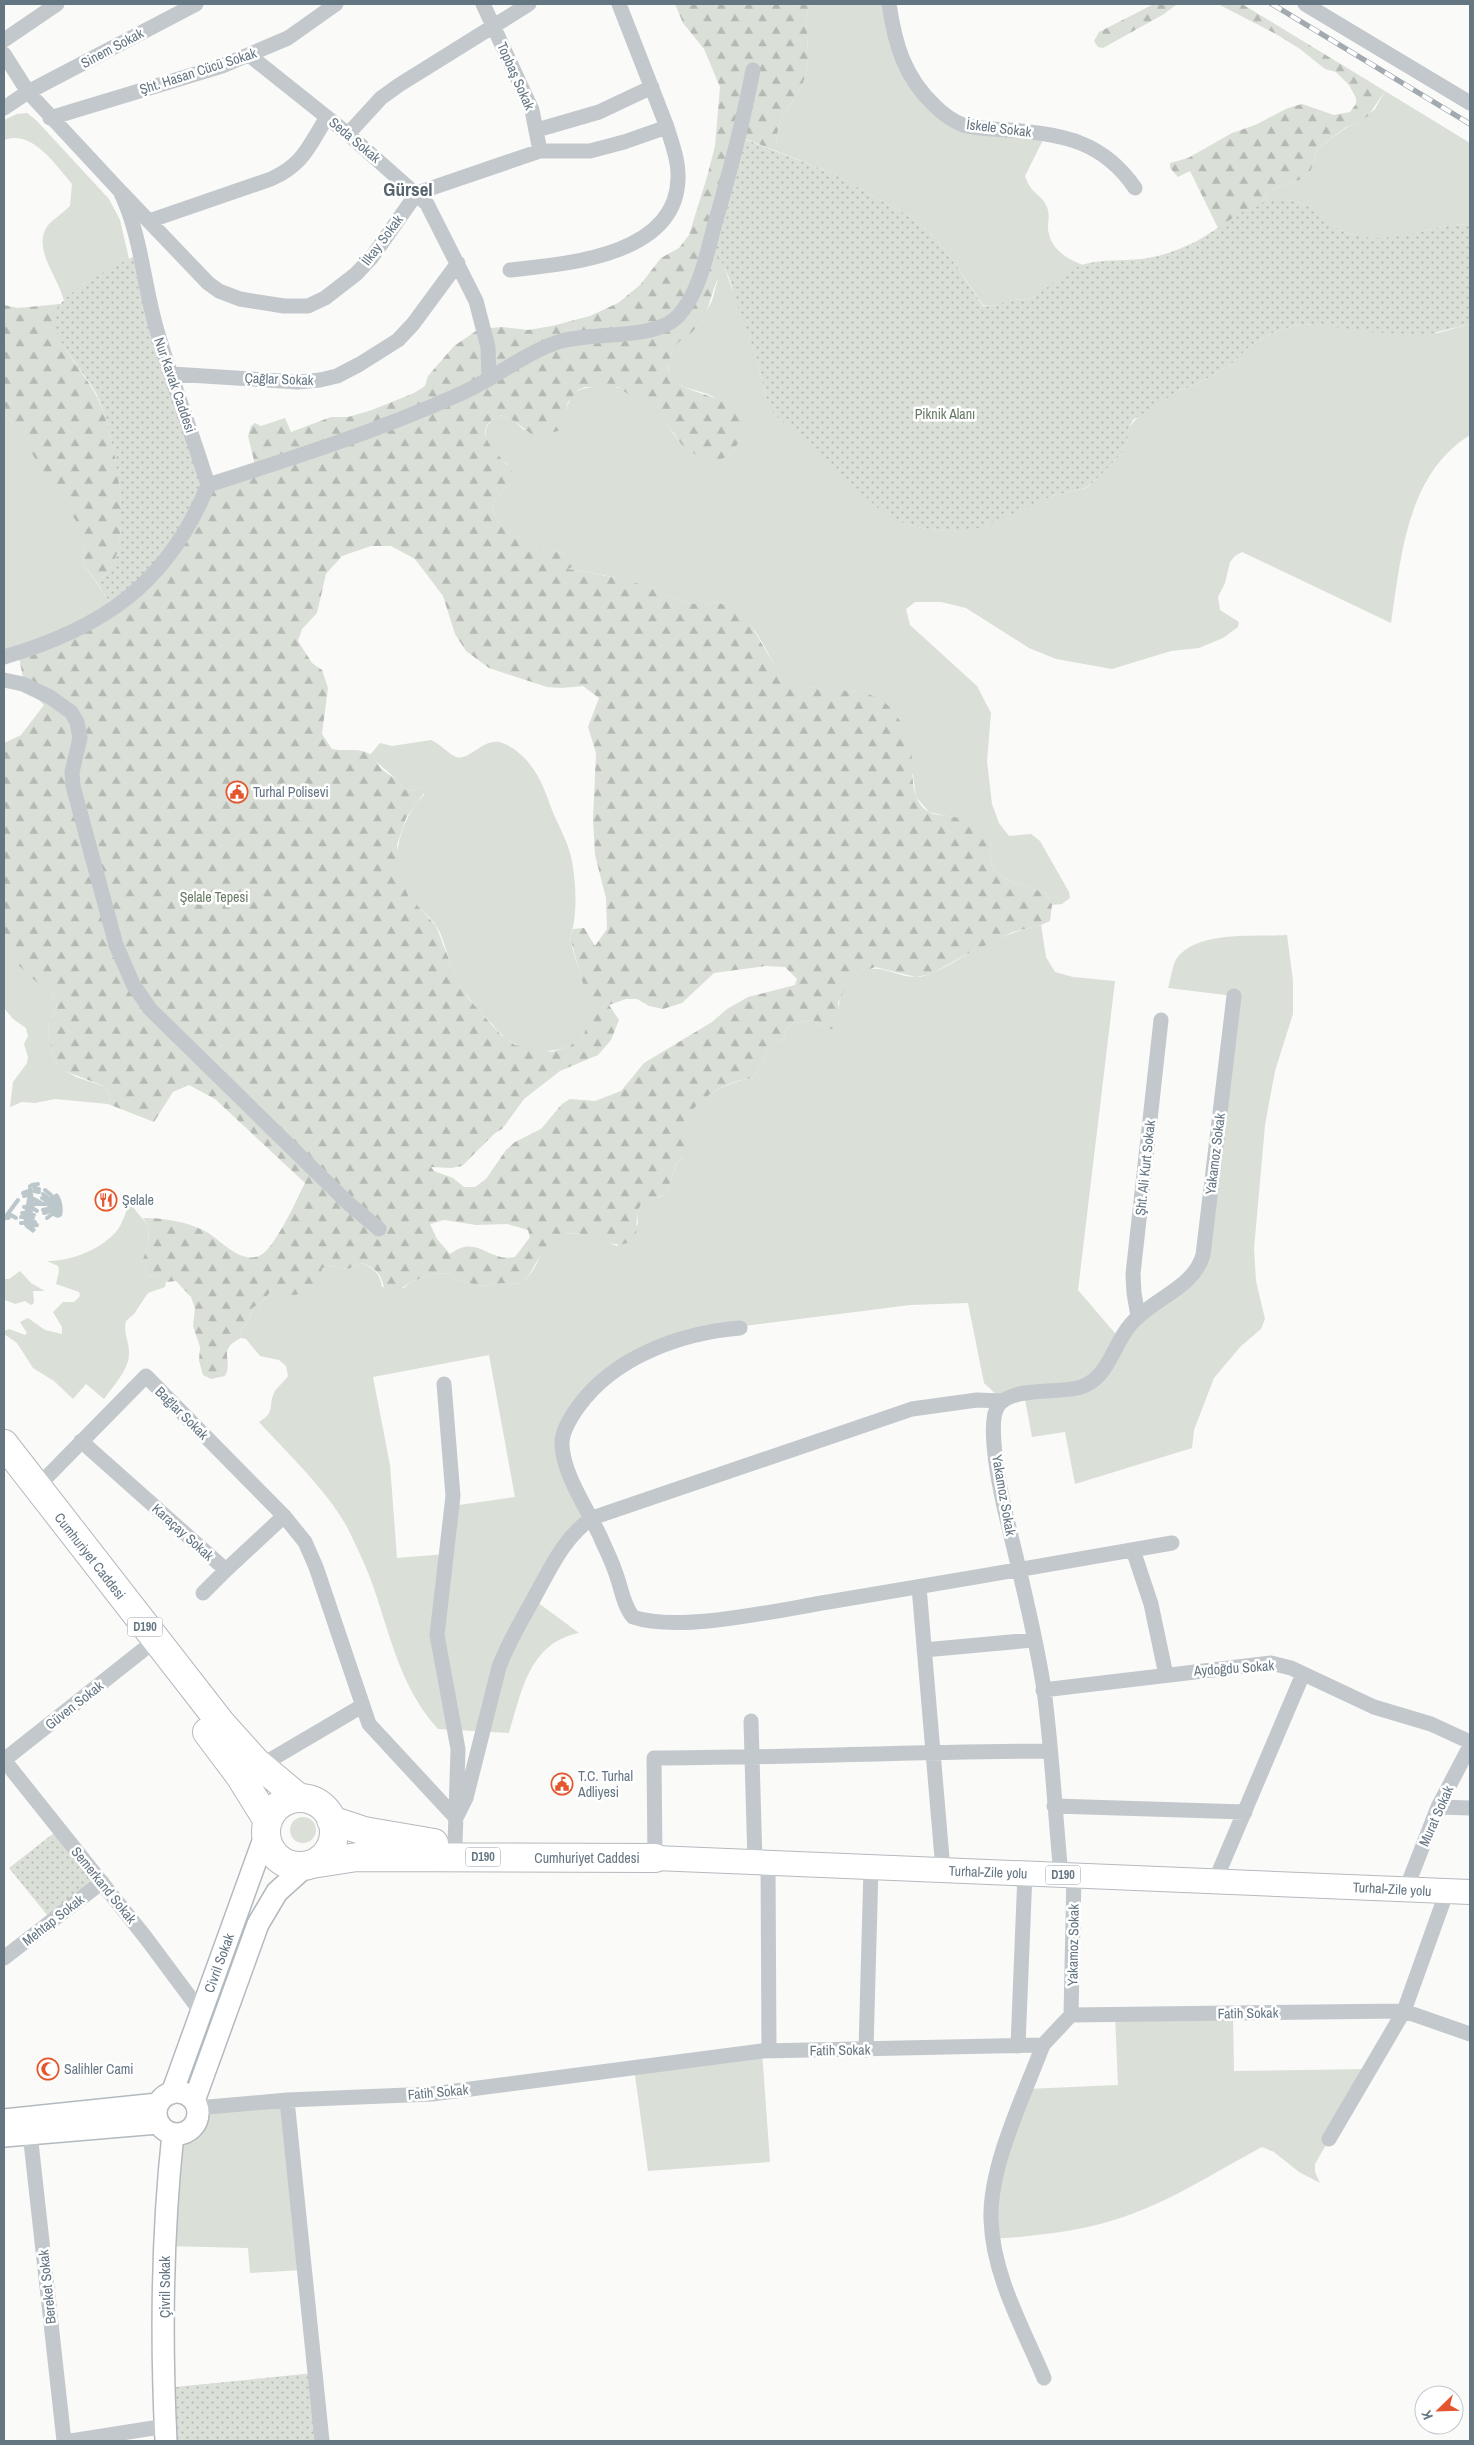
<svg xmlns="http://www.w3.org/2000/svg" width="1474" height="2445" viewBox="0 0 1474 2445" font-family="'Archivo Narrow',sans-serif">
<defs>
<pattern id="forest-firs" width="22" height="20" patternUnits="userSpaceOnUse" patternTransform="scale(1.25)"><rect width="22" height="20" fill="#dadfd7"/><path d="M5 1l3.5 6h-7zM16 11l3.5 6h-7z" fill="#b4b9b4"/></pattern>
<pattern id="park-dots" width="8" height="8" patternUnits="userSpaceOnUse" patternTransform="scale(1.25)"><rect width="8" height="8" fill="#dadfd7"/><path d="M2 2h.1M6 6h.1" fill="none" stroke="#b4b9b4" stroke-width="1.8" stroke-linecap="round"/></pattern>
</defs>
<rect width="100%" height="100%" fill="#fafaf8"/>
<path fill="#dadfd7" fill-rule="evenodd" d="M810,4H889L899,53L952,119L1046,134L1025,176C1031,195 1042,194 1047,207C1051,217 1046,226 1049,234C1052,250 1069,260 1083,265L1034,297C1027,300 1022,299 1014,300C1002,302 996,308 983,305L952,259L930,232L914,219L834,174L776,151C775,111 798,106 806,73C812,50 802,25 810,4Z
M1385,91L1470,143V224C1432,224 1396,245 1357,236C1315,226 1312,188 1261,204L1267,193L1278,187L1302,179L1311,170L1317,149L1347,127L1358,123L1375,109Z
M27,113L36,120L109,199L120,220L129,259L84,284L64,301C59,278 30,247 49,224C55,218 64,212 70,206L72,184C56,165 32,129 4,140V120L17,114Z
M725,269L756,356L767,400L901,522L921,528L957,532L1052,496L1086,488L1095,481L1121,454L1127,443L1129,427L1141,414L1178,391L1197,384L1230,365L1249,347L1269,334L1293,326L1313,324L1438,333L1470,324V435C1407,474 1401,556 1391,623L1242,552L1235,556L1230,562L1225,583L1218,597L1220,610L1239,622L1238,627L1223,638L1199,648L1171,651L1112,669L1056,659L1029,648L966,608L941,602H915L906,609L910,625L977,686L991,713L987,761L992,804L999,823L1009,836L1031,834L1040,841L1069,892L1070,898L1062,904L1052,905L1046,893C1029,887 1004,883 993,868C988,860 991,845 991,837L969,821L929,812L916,797L913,775L859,692C837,690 815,691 795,682C773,672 768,649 755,631C745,617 732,609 716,602C687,610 667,593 639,584C615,577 591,572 567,569L574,565C567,541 497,554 492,503L507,486V464C490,450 472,428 501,415L514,421L524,430L565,418C569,394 575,387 599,387C605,387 613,386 619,388C638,395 671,427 681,444L727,457L742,439C734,426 726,410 716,399C705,389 681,392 668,375L669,360L675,344L696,329L712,301L719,275Z
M4,411L81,527L85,546L83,563L114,609L4,657Z
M431,740C440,744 449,754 456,757C471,762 484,734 505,744C517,750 527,759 534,770C543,783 548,800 554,815C561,830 569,845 572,861C576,884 578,916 570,937C575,965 590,990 589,1019C589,1031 578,1043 567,1047C544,1055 517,1051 500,1033C496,1030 494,1025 490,1022C476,1008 465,995 456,977C448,961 446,943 437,927C430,916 417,907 409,896C387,865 399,820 424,795L422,786L412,791L404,789C394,774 382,769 370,755L380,743L392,746Z
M1041,925L1046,957L1055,972L1073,977L1115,981L1078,1290L1120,1339L1195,1274L1234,996L1168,988C1171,979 1172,965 1177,958C1198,930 1255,937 1287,935L1293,981V1014L1275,1071L1265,1125L1254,1249L1256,1281L1265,1319L1261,1329L1241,1346L1214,1378L1194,1430L1192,1448L1075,1484L1065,1432L1032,1437L1024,1394L1003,1401L984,1383L968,1303L910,1305L712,1330L603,1378L561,1444L592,1518L533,1599L579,1633C529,1643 522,1691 509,1733L438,1729C400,1687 391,1637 373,1586C367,1568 358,1550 350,1533C332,1495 288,1454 259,1422C277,1411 267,1406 275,1391C278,1386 284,1382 288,1376L286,1366L279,1360L260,1356L246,1339L241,1338L242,1328L249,1321L253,1307L259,1305L272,1290L319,1284L322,1268L331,1266L348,1269L362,1263C374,1269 380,1273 382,1287L404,1288L410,1282L434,1274L446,1273L458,1280L481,1286L504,1283L521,1284C529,1276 535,1269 539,1258C541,1255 542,1250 544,1247C564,1222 594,1237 617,1246L638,1224L637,1212L645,1196L658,1198L667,1193L676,1164L684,1156C684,1146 681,1131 684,1122C692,1098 730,1081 753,1078C763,1063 766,1046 784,1039L786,1031L793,1023L812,1020L826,1029L840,1018C837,1000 841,987 857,975C877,960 894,977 915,977C933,977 949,964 964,956C989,942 1013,931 1041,925ZM489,1355L515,1497L452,1506L447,1554L397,1558L390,1465L373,1377Z
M4,931C10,949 33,983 51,990L57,1006L48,1028L52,1055L59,1067L76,1077L106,1087L111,1096L108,1104L55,1099L35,1103L22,1102L10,1107L13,1082L27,1063L28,1057L24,1044L28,1036L26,1028L13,1019L4,1008Z
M130,1201C135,1212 143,1218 149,1227L148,1245L143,1259V1266L147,1275L161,1277L166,1282L165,1287L148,1293L134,1314L126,1321C123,1333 129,1341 129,1352C130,1369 113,1386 104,1399L86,1384L73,1399L54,1381L33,1368L17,1343L4,1334V1331L9,1329L25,1335L27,1333L20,1322L28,1318L45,1330L62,1334V1327L53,1312L63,1302H74L80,1296L79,1292L56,1284L59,1271L58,1266L47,1261C70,1261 98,1251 115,1233C122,1226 126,1211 130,1201Z
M20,1271L31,1283L45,1291H33L34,1303L31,1305L25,1301L15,1304L5,1300L4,1279H9Z
M290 1830a13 13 0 1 1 26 0a13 13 0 1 1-26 0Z
M1233,2013L1234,2071L1370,2069L1315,2164V2172L1320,2183L1299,2172L1274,2152L1262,2147C1215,2172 1165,2205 1114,2220C1075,2232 1034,2236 993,2239L991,2219L1027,2089L1118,2085L1115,2015Z
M762,2051L770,2162L648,2171L634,2068Z
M287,2100L304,2270L250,2273L248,2248L165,2246L183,2134L195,2125L198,2114Z"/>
<path fill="url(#forest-firs)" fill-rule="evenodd" d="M675,4H810C802,25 812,50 806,73C798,106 775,111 776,151L740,137L721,259L725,269C713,280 712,303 703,318C689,345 670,332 668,374C684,396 718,391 735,412C739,416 742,424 745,429L742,439L727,457L707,463L681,444L674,433L645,406L618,387H585L578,390L568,402L565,418L558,431L534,436L514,421L501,415C464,431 502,455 513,473L507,486L492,503C497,553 566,541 575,565L568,569C592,573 616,577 640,584C667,593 687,610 716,602C723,605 731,607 737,611C762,630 765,666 794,681C826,698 870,680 893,711C899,718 907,732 910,741C915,762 906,799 929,812C934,815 942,815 948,816C964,818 980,824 991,836C991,845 988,860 993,868C1004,883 1029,887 1046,893L1052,905L1050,921L1041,925L1013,932L961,957L932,974L916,977L875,967L858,974L846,986L838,1003L841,1018L836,1029H826L812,1020L793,1023L786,1031L784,1039C766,1046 763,1063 753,1078C725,1081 697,1098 684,1123L690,1141L684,1156L676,1164L667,1193L657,1198L645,1197L637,1212L636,1238C610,1259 584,1220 556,1238C539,1249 536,1270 521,1284L504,1283L481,1286L458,1280L446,1273L434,1274L410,1282L394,1294C382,1290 385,1286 380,1276C376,1269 369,1266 362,1263L348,1269L331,1266L322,1268L320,1284C307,1293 286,1301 272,1290L259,1305L253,1307L249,1321L242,1328L241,1338C216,1350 234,1360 225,1376L211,1379L203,1375L199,1361L200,1347L193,1326L195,1308L191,1297L176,1281L166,1282L161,1277L147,1275L143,1266V1259L148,1245L149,1227L143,1218C163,1218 184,1221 203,1230C220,1238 240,1266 261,1255C276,1246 297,1199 305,1183L215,1099L189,1085L173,1092L154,1122L108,1104L111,1096L106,1087L65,1071L59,1067L52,1055L48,1028L57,1006L51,990L41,986L17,964L4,931V743L21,735L44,705L37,698L26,693L18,652L91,624L208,485L256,469L248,436L251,426L255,423L261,426L285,418L291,432L331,417H348L372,410L414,393L425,386L428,376L454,346L479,329L502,327L528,330L552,326L590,316L618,303L640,285L661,258L679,248L689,235L707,177L715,146L720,87L704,49L683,23ZM371,546H391L415,559L443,596L455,634L466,651L489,668L547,687L562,688L583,686L599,698L588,727L596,753L593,819L595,855L606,898L607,929L595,946L584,928L573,929L570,937L587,998L589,1020L584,1034L570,1046L552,1052L515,1045L500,1034L468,998L455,975L436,926L408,895L401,878L397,845L406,818L427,789L422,786L412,791L404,789C394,774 391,778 381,768C377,764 375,758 371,755C360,747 344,752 332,749L322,734L328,688L322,670L312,663L298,641L302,629L317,613L326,574L342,556ZM765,966L785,967L797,979L795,985L748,997L727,1009L712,1022L644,1063L621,1091L595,1101L570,1099L562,1104L541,1129L515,1142L506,1150L486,1179L475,1187H464L453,1178L434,1171L431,1167L451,1168L462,1166L494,1134L503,1128L524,1099L560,1071L598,1055L611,1040L619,1020L609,1005L626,999H637L649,1006L663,1009L682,1003L714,973ZM444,1220L476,1225L507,1224L528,1230L530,1237L515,1257C489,1263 477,1233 450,1254L437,1239L430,1224Z
M1154,4H1177L1164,14L1103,48L1098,47L1094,41L1099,32Z
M1218,4H1242L1385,91L1368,116L1358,123L1346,127L1317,149L1311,170L1302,179L1278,187L1267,193L1261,204L1218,228L1190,171L1178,177L1170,168V163L1188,158L1232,133L1255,125L1288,108L1302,104L1334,115L1350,112L1356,104V98L1349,85L1336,72L1325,69L1300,49L1276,34Z
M60,304C45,337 82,367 96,395C115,430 134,535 110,569C107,574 101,579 97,583L83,563L85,546L80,527L4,411V305L18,308Z"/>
<path fill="url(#park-dots)" d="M739,137L834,174L914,219L930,232L952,259L983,306C996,308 1002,301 1014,300C1022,299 1027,300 1034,297C1048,288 1069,269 1085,264C1103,259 1123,261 1141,259C1160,257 1178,250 1195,242C1219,230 1248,202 1275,200C1318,197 1321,229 1358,236C1397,244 1432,224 1470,224V324L1425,335L1371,332L1313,324L1293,326L1269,334L1249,347L1230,365L1197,384L1178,391L1133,420L1129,427L1127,443L1121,454L1095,481L1085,488L1052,496L979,528L957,532L921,528L901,522L879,509L774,414L767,400L756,356L736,302L730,280L721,260L708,250Z
M140,253L208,485L190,524L114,609L97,583C101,579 107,574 110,569C134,535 114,431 97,395C86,373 51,340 55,315C59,292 120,264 140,253Z
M59,1829L102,1882L52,1921L9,1868Z
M315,2373L322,2441H166L165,2388Z"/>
<path fill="#bbc7cb" d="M31,1184L35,1204L30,1223L36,1230L33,1233L25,1227C20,1217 30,1198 28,1185Z
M57,1193C62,1197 64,1210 62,1216L58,1218C48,1215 46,1208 48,1198Z"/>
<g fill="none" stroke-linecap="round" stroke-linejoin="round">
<path stroke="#bbc7cb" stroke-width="4" d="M32,1185L38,1184
M34,1188L39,1189
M45,1190L51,1195
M34,1191L39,1192
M23,1193L29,1191
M43,1194L48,1198
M24,1196L27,1195
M42,1198L47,1201
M34,1199L41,1203
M35,1204H48
M24,1207H27
M34,1209L37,1211
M43,1210L47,1209
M22,1213H25
M44,1213L48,1212
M31,1215H34
M21,1217H24
M8,1218L11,1215L16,1218
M30,1218H33
M47,1218L51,1215
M4,1219L18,1200
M30,1222H35
M21,1223H23
M31,1226L37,1225"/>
<g stroke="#b3babf" stroke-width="24">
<path id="secondary" d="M156 2113a21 21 0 1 1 42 0a21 21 0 1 1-42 0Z
M172,2093L266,1833
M194,2101L258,1924L277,1892L307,1865
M4,2120L158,2104
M4,2136L158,2123
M166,2441C161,2340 162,2235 173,2134"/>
</g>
<g stroke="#b5babe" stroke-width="26">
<path id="primary" d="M655,1858L1470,1892"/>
</g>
<g stroke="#b4b9bd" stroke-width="30">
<path id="highway" d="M4,1444L221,1723L256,1762L299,1798
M207,1732L240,1776L268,1821
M266 1832a34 34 0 1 1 68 0a34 34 0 1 1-68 0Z
M331,1820L364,1831L434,1843
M312,1864L357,1857L655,1858"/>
</g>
<path stroke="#c3c8cc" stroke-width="15" d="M483,4L532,110L540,151
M889,4C895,44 904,77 935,106C942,113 953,121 963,125C978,129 993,129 1009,130C1062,134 1103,141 1135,188
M1305,4L1470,103
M4,40L57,4
M4,54L28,92L120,191C141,234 143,281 156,327C171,380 192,432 208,485C168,584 103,628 4,657
M249,55L348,134L427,204L476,301L488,347L489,379
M4,108L28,92L196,4
M50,118L222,66L288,38L336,4
M537,130L599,112L652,87
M348,134L381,98L399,85L529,4
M120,191L208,283L219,291L240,299L284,306H308L325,298L356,274L372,257L417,193L540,151H590L624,142L667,127L619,4
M149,221L271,179C303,165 309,146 327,117
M510,270C566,264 676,256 678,179C679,161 672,144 667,127
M172,374L298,382L320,380L337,376L360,364L398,340L413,324L458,263
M208,485C293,458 378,431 460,394C494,379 523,354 558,342C591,331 657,341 679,315C700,291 707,253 715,223C730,172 743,122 753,70
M4,680L23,684L50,697L71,712L77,722L80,738L72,772L73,786L116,945L133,984L150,1009L348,1203L379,1229
M1138,1316L1134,1293L1133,1274L1161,1020
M740,1328C680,1333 614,1357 578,1407C571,1417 561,1432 562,1445C563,1474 588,1510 600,1536C605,1548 611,1559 615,1571C621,1586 623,1605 633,1617C680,1633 778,1610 828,1602C943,1583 1057,1563 1172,1543
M444,1384L453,1496L437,1635L458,1749L455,1845
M81,1441L226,1570L284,1516
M37,1487L146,1376L284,1516L305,1542L316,1567L369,1724L456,1818L466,1798L499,1667C508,1643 521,1621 534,1598C550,1569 564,1537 592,1518L912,1409L977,1400L1003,1401
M1133,1550L1151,1604L1166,1675
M919,1587L943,1870
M203,1593L226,1570
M924,1650L1033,1640
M1043,1690L1271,1663L1291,1668L1374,1707L1431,1724L1470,1742
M751,1721L755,1862
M4,1760L146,1938L201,2012
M4,1760L143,1650
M260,1766L362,1706
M1054,1806L1245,1812
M1438,1807L1470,1808
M655,1858L654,1758C786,1758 917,1751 1049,1751
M768,1863L769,2051
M1061,1875C1055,1813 1052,1751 1044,1690C1035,1629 1017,1563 1003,1502C999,1483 987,1421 998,1406C1011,1386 1060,1394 1081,1387C1109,1378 1113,1344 1131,1324C1153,1298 1193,1289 1203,1255L1234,996
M1215,1881L1303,1674
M1406,1889L1438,1807L1470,1746
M4,1958L102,1882
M1071,2015L1074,1875
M1043,2045C1024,2096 989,2166 991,2220C993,2276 1023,2328 1044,2378
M1018,2046L1025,1873
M866,2050L871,1868
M287,2100L322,2441
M197,2108L287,2100L432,2094L762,2051L1043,2045L1071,2015L1404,2011L1470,2034
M30,2133L64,2441
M1329,2139L1404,2011L1447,1891
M71,2441L166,2426"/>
<use href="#secondary" stroke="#fff" stroke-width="21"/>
<use href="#primary" stroke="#fff" stroke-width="24"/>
<use href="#highway" stroke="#fff" stroke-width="28"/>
<g stroke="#a2aab0" stroke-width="5.5">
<path id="rail" d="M1272,4L1470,124"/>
</g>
<use href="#rail" stroke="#fff" stroke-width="4" stroke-dasharray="11" stroke-linecap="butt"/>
</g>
<defs>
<g id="civic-ring" transform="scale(1.125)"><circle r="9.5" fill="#fff" stroke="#e4572e" stroke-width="1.5"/><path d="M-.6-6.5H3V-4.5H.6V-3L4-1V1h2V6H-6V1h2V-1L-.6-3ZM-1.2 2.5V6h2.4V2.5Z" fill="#e4572e"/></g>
<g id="restaurant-ring" transform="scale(1.125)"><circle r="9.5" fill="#fff" stroke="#e4572e" stroke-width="1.5"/><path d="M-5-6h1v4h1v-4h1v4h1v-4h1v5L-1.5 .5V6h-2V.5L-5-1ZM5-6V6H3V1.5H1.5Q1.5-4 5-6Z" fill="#e4572e"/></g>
<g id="mosque-ring" transform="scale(1.125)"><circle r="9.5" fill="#fff" stroke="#e4572e" stroke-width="1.5"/><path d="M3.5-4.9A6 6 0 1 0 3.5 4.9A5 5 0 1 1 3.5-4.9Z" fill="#e4572e"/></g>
</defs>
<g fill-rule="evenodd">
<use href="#civic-ring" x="237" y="792"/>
<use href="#restaurant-ring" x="106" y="1200"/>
<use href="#civic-ring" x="562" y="1784"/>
<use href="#mosque-ring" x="48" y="2069"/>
</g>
<g text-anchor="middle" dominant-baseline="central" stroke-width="5" stroke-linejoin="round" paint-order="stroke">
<g fill="#fff" stroke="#939fa8" stroke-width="1">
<rect x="127.5" y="1617.5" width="35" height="19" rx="4"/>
<rect x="465.5" y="1847.5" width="35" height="19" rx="4"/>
<rect x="1045.5" y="1865.5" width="35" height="19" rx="4"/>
</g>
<g font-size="12" font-weight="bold" fill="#657683">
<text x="145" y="1627">D190</text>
<text x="483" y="1857">D190</text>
<text x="1063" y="1875">D190</text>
</g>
<g font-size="14" fill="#657683" stroke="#fff">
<text transform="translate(112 48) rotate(-28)">Sinem Sokak</text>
<text transform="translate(198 71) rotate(-18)">Şht. Hasan Cücü Sokak</text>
<text transform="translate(516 76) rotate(66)">Topbaş Sokak</text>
<text transform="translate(999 128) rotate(7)">İskele Sokak</text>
<text transform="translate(355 140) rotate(40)">Seda Sokak</text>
<text transform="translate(382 240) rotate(-53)">İlkay Sokak</text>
<text transform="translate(279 379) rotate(2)">Çağlar Sokak</text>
<text transform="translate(175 385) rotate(71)">Nur Kavak Caddesi</text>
<text transform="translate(1215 1154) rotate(-83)">Yakamoz Sokak</text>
<text transform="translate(1145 1168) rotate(-84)">Şht. Ali Kurt Sokak</text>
<text transform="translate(182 1413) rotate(45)">Bağlar Sokak</text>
<text transform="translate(1004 1495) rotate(80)">Yakamoz Sokak</text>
<text transform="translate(183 1532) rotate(42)">Karaçay Sokak</text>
<text transform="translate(90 1556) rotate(52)">Cumhuriyet Caddesi</text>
<text transform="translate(1234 1668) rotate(-4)">Aydoğdu Sokak</text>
<text transform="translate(74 1705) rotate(-38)">Güven Sokak</text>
<text transform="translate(1436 1816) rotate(-66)">Murat Sokak</text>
<text x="587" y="1858">Cumhuriyet Caddesi</text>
<text transform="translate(988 1872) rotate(2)">Turhal-Zile yolu</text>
<text transform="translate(104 1885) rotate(51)">Semerkand Sokak</text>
<text transform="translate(1392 1889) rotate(3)">Turhal-Zile yolu</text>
<text transform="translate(53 1920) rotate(-38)">Mehtap Sokak</text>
<text transform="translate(1073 1945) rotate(-89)">Yakamoz Sokak</text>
<text transform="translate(219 1963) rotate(-70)">Civril Sokak</text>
<text transform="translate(1248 2013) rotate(-1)">Fatih Sokak</text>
<text transform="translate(840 2050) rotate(-1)">Fatih Sokak</text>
<text transform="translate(438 2092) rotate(-5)">Fatih Sokak</text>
<text transform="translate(47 2287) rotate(-96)">Bereket Sokak</text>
<text transform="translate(165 2287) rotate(-90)">Çivril Sokak</text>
</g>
<g font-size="14" fill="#687a64" stroke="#fff">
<text x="945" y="414">Piknik Alanı</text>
<text x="214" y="897">Şelale Tepesi</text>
</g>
<g font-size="14" fill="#657683" stroke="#fff" text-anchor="start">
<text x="253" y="792">Turhal Polisevi</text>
<text x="122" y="1200">Şelale</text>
<text x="578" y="1776">T.C. Turhal<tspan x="578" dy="16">Adliyesi</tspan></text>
<text x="64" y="2069">Salihler Cami</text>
</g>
<g font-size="19" font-weight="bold" fill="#57646e" stroke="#fff">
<text x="408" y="189">Gürsel</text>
</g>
</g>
<rect width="1474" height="2445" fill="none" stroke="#657683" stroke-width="10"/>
<g transform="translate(1439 2410) rotate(247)"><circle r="24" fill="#ffffff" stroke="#c1c8cd"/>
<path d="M0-4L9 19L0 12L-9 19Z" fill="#e4572e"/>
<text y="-8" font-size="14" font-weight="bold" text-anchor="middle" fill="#657683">K</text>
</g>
</svg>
